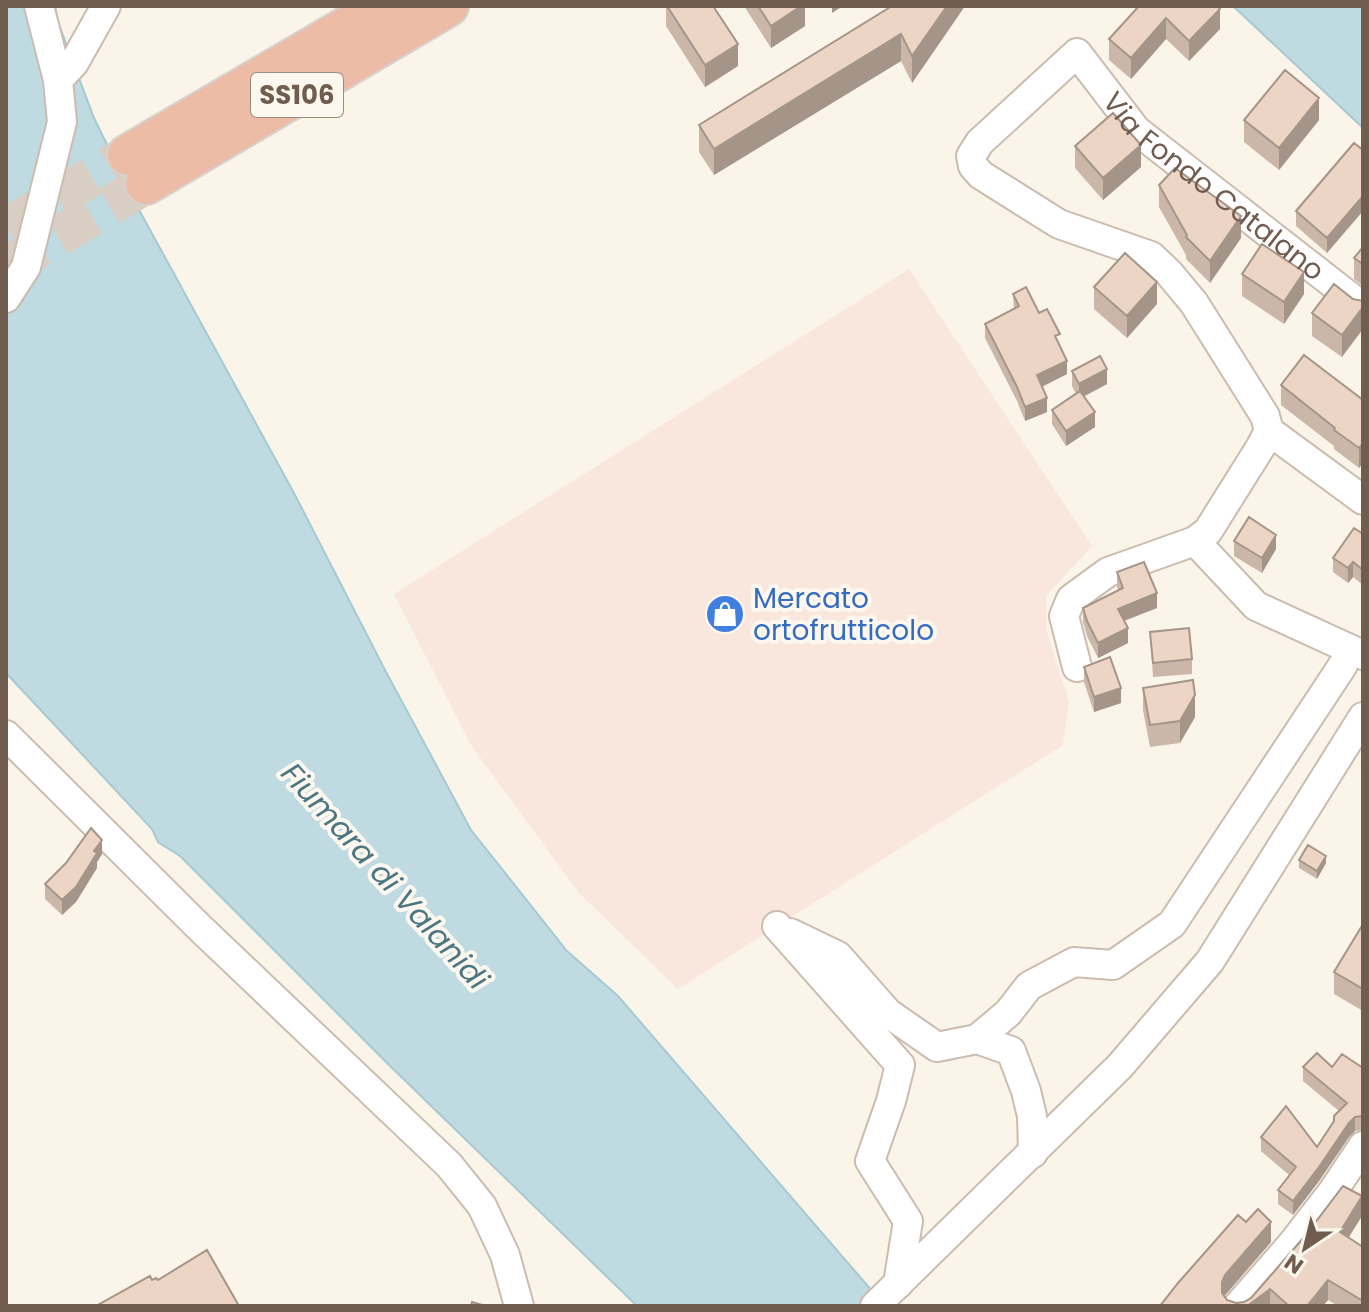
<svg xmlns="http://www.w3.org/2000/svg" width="1369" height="1312" viewBox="0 0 1369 1312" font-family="Poppins,sans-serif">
<rect width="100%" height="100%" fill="#faf4e9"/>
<path fill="#f9e7de" d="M909,269L1092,546L1046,596L1047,632L1069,702L1063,745L678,989L579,893L471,745L394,594Z"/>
<path fill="#bfdbe1" stroke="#a7c9d2" stroke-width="2" d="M6,6H55L58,22L94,118L138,208L295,495L385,670L471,830L567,951L618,996L885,1306H637L387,1063L180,856L158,842L152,829L6,673Z
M1233,6H1363V128Z"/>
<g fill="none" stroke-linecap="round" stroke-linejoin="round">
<path stroke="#d8cec3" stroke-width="40" stroke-dasharray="40 20" stroke-linecap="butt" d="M6,228L128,155
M6,267L146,184"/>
<g stroke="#cbbcb0" stroke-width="32">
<g id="minor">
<path d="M58,80L74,63L106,6"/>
<path d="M6,298L26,267L62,122L58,80L39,6"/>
<path d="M1269,431L1363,500"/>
<path d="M1195,541L1256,606L1363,655"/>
<path id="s1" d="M1077,667L1064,616L1071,599L1108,572L1195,541L1208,531L1260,448L1269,431L1265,416L1194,303L1169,273L1151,256L1059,224L981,175L973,166L971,156L980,142L1077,53L1136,130L1363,307"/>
<path d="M6,735L199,927L449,1165L482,1206L505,1255L519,1306"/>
<path d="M777,926L900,1065L891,1101L870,1161L908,1221L898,1284"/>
<path d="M790,933L838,956L888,1013L937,1047L977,1039L1011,1051L1026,1091L1032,1116L1033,1153"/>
<path d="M977,1039L1008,1013L1029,986L1074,962L1113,965L1172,924L1343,665"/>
<path d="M875,1306L1120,1066L1210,961L1363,717"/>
<path d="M1238,1306L1292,1244L1333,1191L1363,1146"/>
</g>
</g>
<g stroke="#d7d2ce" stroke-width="44">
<path id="highway" d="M128,155L383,6
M146,184L448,6"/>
</g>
<use href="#minor" stroke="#fff" stroke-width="28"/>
<use href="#highway" stroke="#ecbca7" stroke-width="40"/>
</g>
<path fill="#cbb7a9" d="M666,6H713L738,66L705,87L666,26Z
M744,6H805V26L771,48Z
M892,6H965L912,83L901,61L714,175L699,152V125Z
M1132,6H1217L1220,29L1189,61L1166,39L1131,79L1109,60V39L1136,9Z
M1244,120H1319L1279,170L1244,142Z
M1354,143L1327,253L1296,226V211Z
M1075,146L1141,167L1103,200L1075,168Z
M1159,185L1241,238L1210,283L1186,259V255L1159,207Z
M1363,247V286L1354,279V258Z
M1242,274L1304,294L1284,324L1242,296Z
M1094,287L1157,304L1127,338L1094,309Z
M1013,294L1039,313L1060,345L1067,374L1042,387L1047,412L1025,421L1017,401L985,338V324L1014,309Z
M1353,299L1342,357L1312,336V313Z
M1072,371L1107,384L1084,396L1095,427L1066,446L1052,424V410L1076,394L1072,386Z
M1281,385L1363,400V463L1359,468L1334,449V446L1281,405Z
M1363,534V585L1353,577L1348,583L1333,572V558Z
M1234,541L1276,549L1262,573L1234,556Z
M1117,572L1157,608L1124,621L1128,643L1098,658L1087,636L1083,622V608L1118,590L1117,587Z
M1150,632L1192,659V674L1153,677Z
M1084,667L1121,703L1094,712L1084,682Z
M1143,688L1195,717L1180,743L1150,747L1143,710Z
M102,854L97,862V868L76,902L62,915L45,899V884Z
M1299,860L1326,863L1317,879L1299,868Z
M1363,924V1011L1334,994V972Z
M1303,1067L1363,1068V1130L1355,1131L1349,1137L1319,1181L1293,1215L1278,1204V1190L1289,1175L1261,1151V1137L1317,1147L1334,1122V1116L1339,1111L1303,1081Z
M1362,1216L1349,1237L1363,1247V1306H1338L1328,1300L1323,1306H1160L1271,1242L1225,1296L1227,1300L1236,1303L1244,1302Z"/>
<path fill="#a59589" d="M801,6H805V26L771,48V26Z
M832,6H843L832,13Z
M947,6H965L912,83V56Z
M1220,9V29L1189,61V41Z
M1166,18V39L1131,79V58Z
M901,34V61L714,175V149Z
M738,44V66L705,87V65Z
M1319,98V120L1279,170V148Z
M1141,145V167L1103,200V178Z
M1363,196V211L1327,253V238Z
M1241,216V238L1210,283V261Z
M1304,272V294L1284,324V302Z
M1157,282V304L1127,338V316Z
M1363,307V329L1342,357V335Z
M1067,361V374L1037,389V375Z
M1107,369V384L1079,399V384Z
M1047,398V412L1025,421V407Z
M1095,412V427L1066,446V431Z
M1363,443V463L1359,468V448Z
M1276,535V549L1262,573V558Z
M1353,562V577L1348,583V568Z
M1157,593V608L1118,623V609Z
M1128,628V643L1098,658V643Z
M1121,688V703L1094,712V697Z
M1195,695V717L1180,743V721Z
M102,840V854L97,862V868L76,902L62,915V900Z
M1326,856V863L1317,879V871Z
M1355,1117V1131L1349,1137L1319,1181L1293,1215V1201L1349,1123Z
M1362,1196V1216L1340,1251V1232Z
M1271,1222V1242L1225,1295L1222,1302V1282L1225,1275Z
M1328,1280V1300L1323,1306H1308Z
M1270,1289V1306H1250V1304Z"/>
<path fill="#ecd5c4" stroke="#a59589" stroke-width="2" d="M667,6H713L738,44L705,65Z
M758,6H801L771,26Z
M892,6H947L912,56L901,34L714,149L699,125Z
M1139,6H1217L1220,9L1189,41L1166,18L1131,58L1109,39Z
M1285,70L1319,98L1279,148L1244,120Z
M1113,113L1141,145L1103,178L1075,146Z
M1354,143L1363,150V196L1327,238L1296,211Z
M1175,168L1241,216L1210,261L1186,237L1187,235L1159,185Z
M1262,244L1304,272L1284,302L1242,274Z
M1363,247V264L1354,258Z
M1125,253L1157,282L1127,316L1094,287Z
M1334,284L1353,299L1363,301V307L1342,335L1312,313Z
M1026,287L1039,313L1047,309L1060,334L1055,336L1067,361L1037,375L1047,398L1025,407L1017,387L985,324L1019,306L1013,294Z
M1304,355L1363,400V443L1359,448L1334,430L1335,428L1281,385Z
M1100,356L1107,369L1079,384L1072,371Z
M1080,391L1095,412L1066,431L1052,410Z
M1249,517L1276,535L1262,558L1234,541Z
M1354,528L1363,534V570L1353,562L1348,568L1333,558Z
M1144,562L1157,593L1118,609L1128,628L1098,643L1087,621L1083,608L1123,588L1117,572Z
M1189,628L1192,659L1153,663L1150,632Z
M1110,657L1121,688L1094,697L1084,667Z
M1193,680L1195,695L1180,721L1150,725L1143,688Z
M91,828L102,840L94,851L97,853L76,887L62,900L45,884L66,863Z
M1308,845L1326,856L1317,871L1299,860Z
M1363,924V989L1334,972Z
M1317,1053L1332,1067L1342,1054L1363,1068V1116L1355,1117L1349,1123L1319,1167L1293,1201L1278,1190L1296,1167L1261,1137L1286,1106L1317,1147L1334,1121V1116L1347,1103L1303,1067Z
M1343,1186L1362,1196L1340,1232L1363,1247V1277L1362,1279L1363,1280V1301L1328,1280L1308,1305L1310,1306H1289L1270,1289L1250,1304V1306H1160L1178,1283L1238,1215L1246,1222L1258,1209L1271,1222L1225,1275L1222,1282V1293L1227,1300L1236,1303L1244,1302L1251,1298L1305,1236Z
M207,1250L239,1306H96L150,1276L152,1280L156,1278L158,1280Z
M472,1302L486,1306H471Z"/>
<defs>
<g id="shop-disc" transform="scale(2)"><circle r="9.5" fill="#3f7fe0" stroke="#fdf8ef"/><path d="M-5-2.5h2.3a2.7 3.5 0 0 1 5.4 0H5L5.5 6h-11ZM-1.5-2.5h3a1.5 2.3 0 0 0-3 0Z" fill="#fff"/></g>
</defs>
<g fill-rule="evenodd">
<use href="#shop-disc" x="725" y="614"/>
</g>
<g text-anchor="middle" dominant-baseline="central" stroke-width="8" stroke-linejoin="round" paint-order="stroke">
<rect fill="#fdf8ef" stroke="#9b8c80" stroke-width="2" x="251" y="73" width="92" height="44" rx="6"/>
<g font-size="26" font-weight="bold" fill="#715d50">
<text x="297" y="95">SS106</text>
</g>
<g font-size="28" fill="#715d50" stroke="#fdf8ef">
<text stroke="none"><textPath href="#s1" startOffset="1108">Via Fondo Catalano</textPath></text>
</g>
<g font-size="28" fill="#366cbe" stroke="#fdf8ef" text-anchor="start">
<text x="753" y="598">Mercato<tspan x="753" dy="32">ortofrutticolo</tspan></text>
</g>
<g font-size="30" font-style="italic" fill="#4c7681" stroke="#fdf8ef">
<text transform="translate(385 876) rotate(48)">Fiumara di Valanidi</text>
</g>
</g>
<rect width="1369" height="1312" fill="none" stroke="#715d50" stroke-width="16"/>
<g transform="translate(1305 1248) rotate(215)" stroke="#fdf8ef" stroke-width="6" paint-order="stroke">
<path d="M0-6L14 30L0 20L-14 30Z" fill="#715d50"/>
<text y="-12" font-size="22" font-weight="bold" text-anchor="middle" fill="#715d50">N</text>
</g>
</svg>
